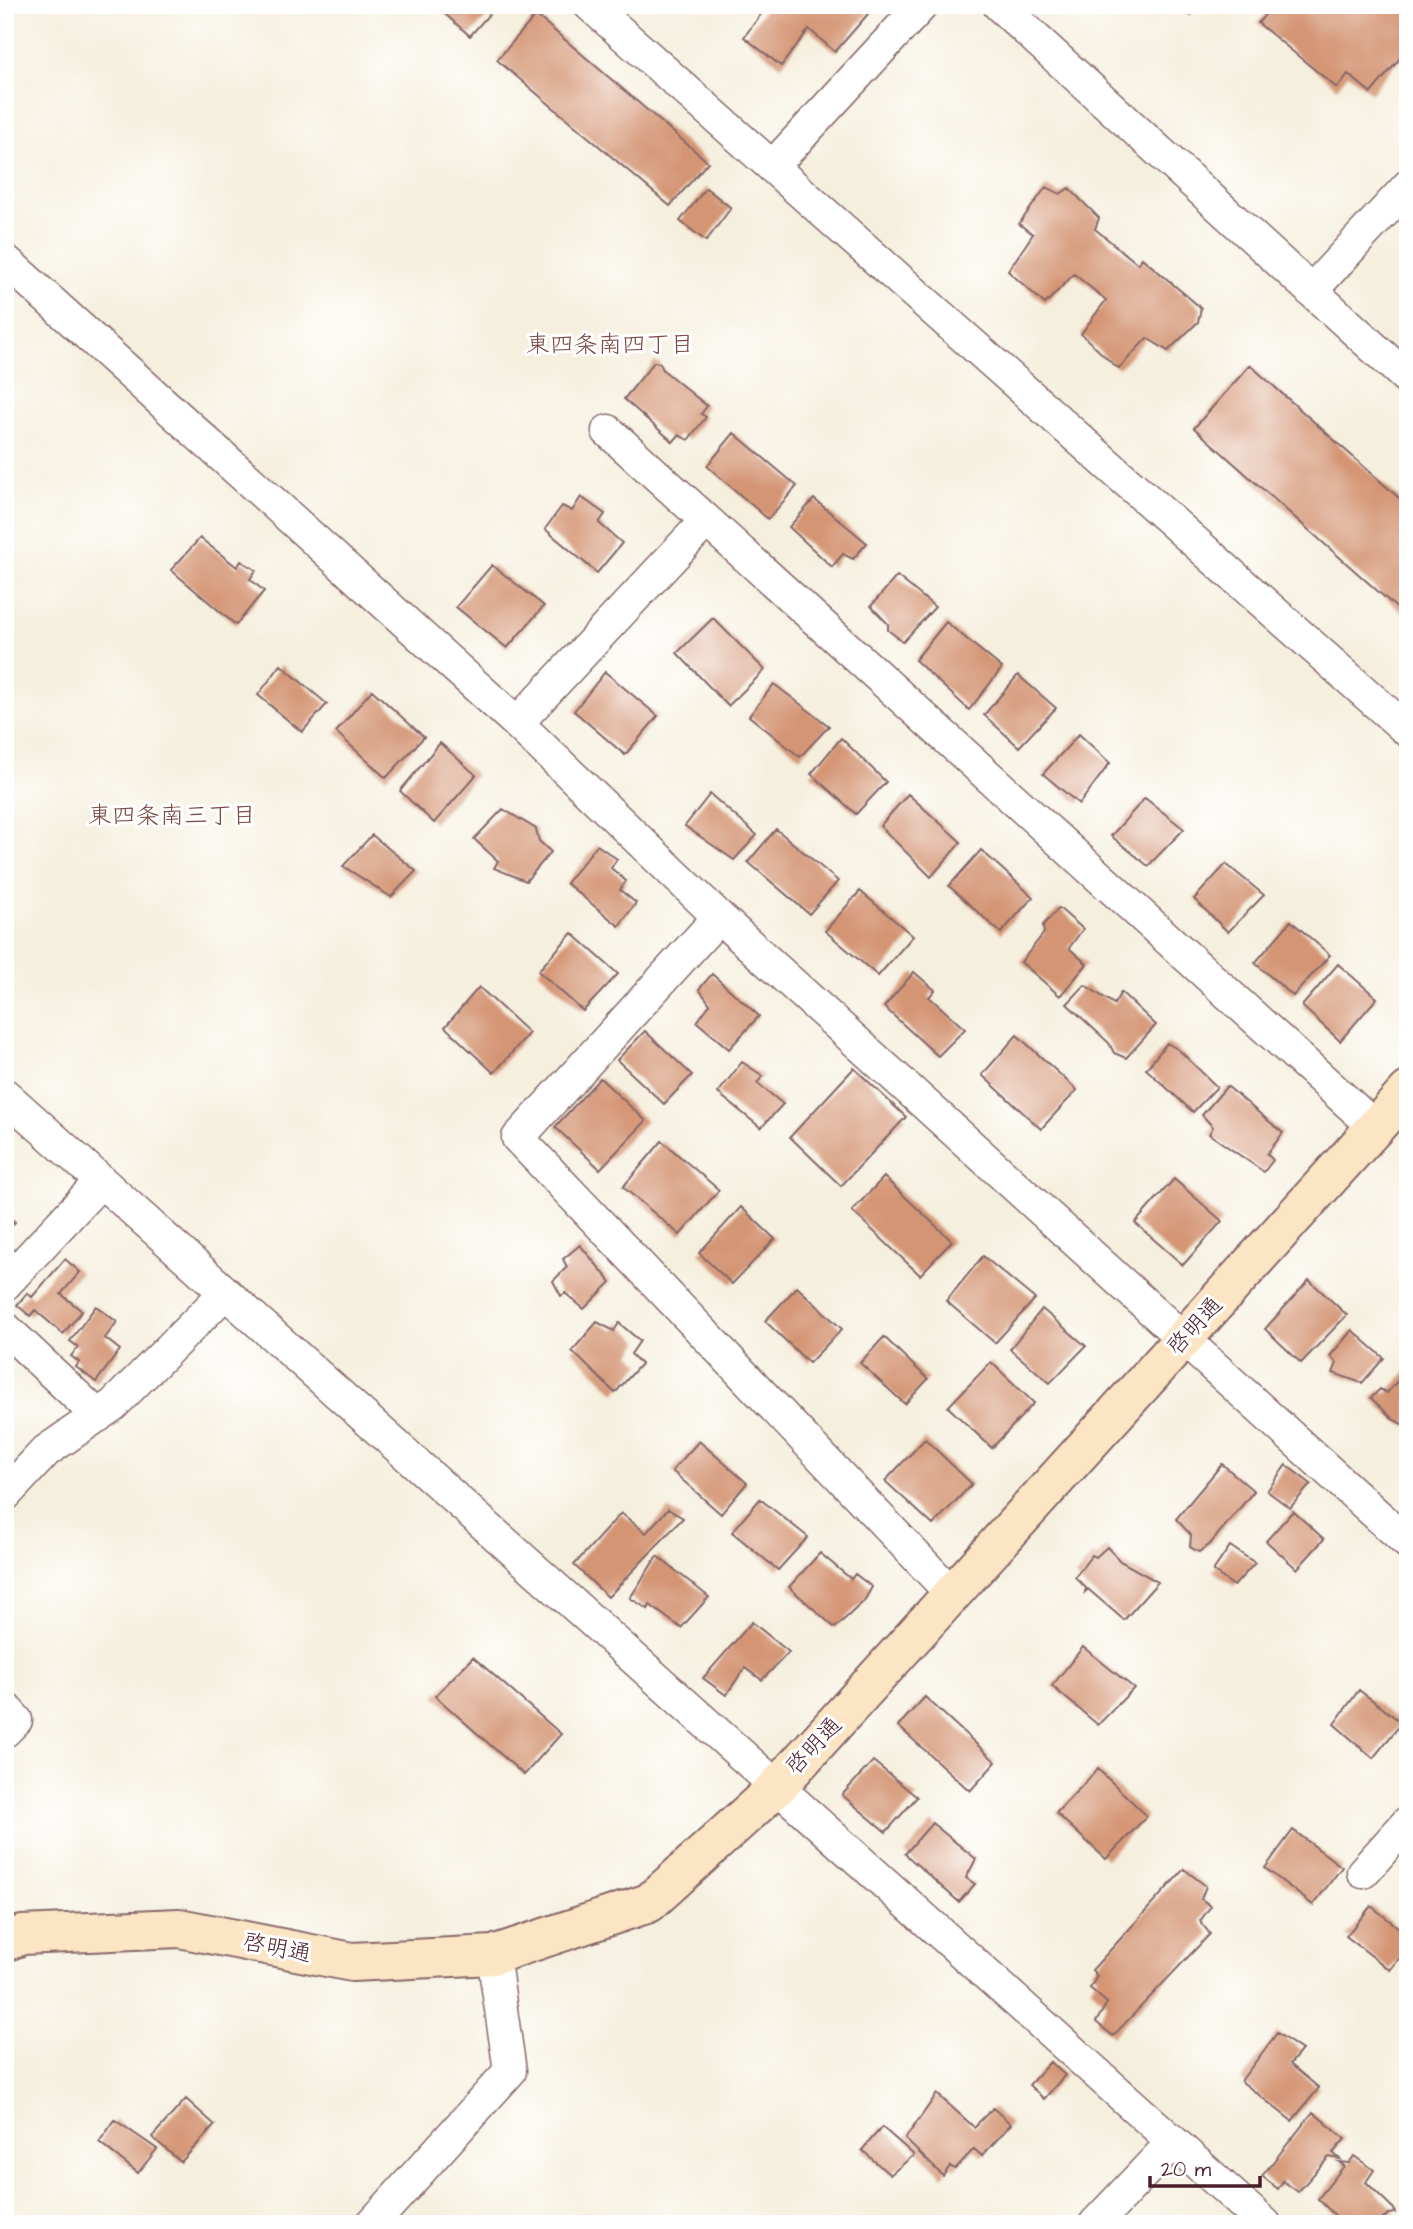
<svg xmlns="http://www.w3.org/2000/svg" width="1413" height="2229" viewBox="0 0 1413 2229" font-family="'Architects Daughter','Klee One',sans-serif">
<rect width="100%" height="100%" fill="#fff"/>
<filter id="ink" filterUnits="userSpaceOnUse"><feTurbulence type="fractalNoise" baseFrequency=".0143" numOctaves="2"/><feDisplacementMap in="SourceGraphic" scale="14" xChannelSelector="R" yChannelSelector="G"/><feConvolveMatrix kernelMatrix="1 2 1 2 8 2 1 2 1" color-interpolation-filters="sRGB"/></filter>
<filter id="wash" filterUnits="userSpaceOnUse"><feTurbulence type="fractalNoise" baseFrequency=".00686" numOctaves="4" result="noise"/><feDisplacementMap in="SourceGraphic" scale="28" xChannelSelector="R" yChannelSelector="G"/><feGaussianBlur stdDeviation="1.57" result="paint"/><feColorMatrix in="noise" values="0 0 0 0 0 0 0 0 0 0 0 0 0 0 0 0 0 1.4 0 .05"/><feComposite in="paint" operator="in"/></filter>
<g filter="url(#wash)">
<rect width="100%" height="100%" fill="#f5efdd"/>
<g id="blocks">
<path fill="#d49575" d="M435,5H497L470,36Z
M768,5H858L868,14L835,52L809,29L781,66L744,37Z
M1179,5H1199L1190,15Z
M1273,5H1408V49L1371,93L1348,74L1337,88L1258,23Z
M536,15L708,162L670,206L497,60Z
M1046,187L1060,194L1069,188L1099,218L1095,229L1138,264L1142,258L1201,308L1198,322L1168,351L1147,338L1119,368L1115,366L1081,334L1106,300L1074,274L1045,304L1008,271L1033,234L1019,224Z
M706,188L731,208L706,241L680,221Z
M654,362L660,363L663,370L707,406L701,414L706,417L688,440L679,435L673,442L624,399Z
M1250,365L1408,506V618L1194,428Z
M734,433L797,486L768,519L707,466Z
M581,497L605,514L599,523L622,543L597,573L545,529L562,506L572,511Z
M814,499L867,543L853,559L843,554L832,567L789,527Z
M200,538L237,567L241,561L256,570L250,579L264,591L236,625L171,570Z
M492,565L544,606L507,648L456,607Z
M897,576L935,607L903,642L888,630V624L871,606Z
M713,618L765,670L728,706L677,653Z
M946,622L1002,668L969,710L915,660Z
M281,665L327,704L302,732L258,695Z
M605,672L658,716L625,755L574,711Z
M1018,675L1056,708L1019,747L984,715Z
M774,684L829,726L800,757L749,716Z
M372,690L424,737L386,778L336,732Z
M1079,734L1110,763L1079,804L1043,774Z
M841,738L886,782L856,814L811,774Z
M440,743L476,775L434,823L400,791Z
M710,794L757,835L734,860L685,826Z
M908,794L961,842L931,877L880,826Z
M1145,798L1184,829L1148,866L1111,836Z
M503,809L536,829L539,841L551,852L526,881L494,868L498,861L474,839Z
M776,829L838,881L809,914L748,862Z
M372,835L416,871L391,897L343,866Z
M597,845L617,859L611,868L626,881L620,890L636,903L619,926L566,883Z
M981,850L1033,897L1001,933L949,886Z
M1226,864L1264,895L1228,932L1194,899Z
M860,891L913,936L878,976L825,931Z
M1059,908L1083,929L1069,948L1087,964L1060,996L1021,962L1044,933L1043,925Z
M1291,921L1330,955L1293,996L1255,963Z
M572,933L618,974L583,1011L538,971Z
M1338,964L1377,998L1340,1041L1302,1006Z
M914,972L935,990L929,997L965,1029L938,1056L884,1007Z
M712,974L759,1016L729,1049L697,1022L710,1004L699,989Z
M1085,985L1114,1004L1121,992L1156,1025L1126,1058L1114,1053L1109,1043L1067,1004Z
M479,987L529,1033L494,1073L445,1027Z
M645,1031L692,1075L664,1104L617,1060Z
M1017,1035L1077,1090L1041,1129L982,1075Z
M1167,1043L1179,1050L1217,1087L1193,1112L1146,1069Z
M742,1062L763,1076L757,1083L783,1104L761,1128L718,1093Z
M854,1068L906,1117L841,1186L790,1137Z
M600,1078L646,1121L600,1169L555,1127Z
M1227,1086L1283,1133L1267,1154L1273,1160L1264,1172L1209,1134L1213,1127L1202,1115Z
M662,1141L719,1190L680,1235L623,1187Z
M884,1177L952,1241L920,1275L852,1211Z
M1174,1179L1222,1221L1183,1265L1135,1223Z
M741,1207L775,1239L732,1284L699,1253Z
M5,1213L15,1222L5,1233Z
M580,1245L611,1282L584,1309L565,1293L561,1296L553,1281L567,1267L563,1259Z
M983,1256L1035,1299L995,1343L946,1301Z
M65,1259L80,1272L61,1294L82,1311L63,1334L35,1310L30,1316L17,1305L27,1293L32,1297Z
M1309,1280L1347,1315L1301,1363L1265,1329Z
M797,1287L842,1329L809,1363L765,1321Z
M96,1306L117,1322L105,1338L120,1350L96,1382L76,1367L79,1362L71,1356L78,1347L70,1341Z
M1042,1309L1086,1346L1050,1383L1010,1349Z
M597,1322L614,1331L619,1323L640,1341L631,1354L641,1364L615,1393L572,1351Z
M1352,1330L1384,1358L1362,1383L1333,1373L1337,1363L1330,1356Z
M884,1337L928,1379L905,1404L860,1363Z
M991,1362L1034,1403L992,1448L948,1407Z
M1408,1369V1427L1394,1420L1371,1398L1380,1389L1387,1393Z
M925,1439L972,1484L933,1525L885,1481Z
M699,1441L747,1483L721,1514L672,1471Z
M1222,1464L1254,1491L1210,1544L1199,1552L1190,1547L1191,1535L1176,1519Z
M1286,1465L1311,1484L1290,1508L1267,1491Z
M760,1499L808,1537L778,1570L732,1532Z
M668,1509L683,1518L608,1597L574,1565L621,1513L646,1533Z
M1293,1511L1324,1539L1297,1569L1266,1541Z
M1230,1546L1255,1563L1234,1586L1213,1571Z
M1107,1547L1120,1561L1158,1582L1124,1620L1088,1589L1085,1592L1086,1588L1075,1577L1092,1555L1096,1557Z
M820,1553L851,1579L855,1574L872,1587L864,1601L835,1628L789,1587Z
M657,1556L709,1597L681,1628L650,1605L648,1609L630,1598Z
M752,1622L789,1652L762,1680L745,1668L726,1695L703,1678Z
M1083,1647L1134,1688L1098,1725L1052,1686Z
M473,1657L561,1734L524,1775L435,1696Z
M1359,1690L1402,1723L1373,1758L1334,1724Z
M925,1697L996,1762L970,1791L898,1726Z
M873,1761L917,1797L886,1832L842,1795Z
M1098,1769L1147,1816L1106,1859L1056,1813Z
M932,1823L976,1859L966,1878L975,1884L959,1902L905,1854Z
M1293,1830L1342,1867L1313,1905L1265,1868Z
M1184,1869L1206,1886L1201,1899L1211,1906L1200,1921L1210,1934L1113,2036L1096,2022L1107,2003L1090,1988L1097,1976L1092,1970Z
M1371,1906L1408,1935V1948L1390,1970L1346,1936Z
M1277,2033L1302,2050L1290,2064L1319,2088L1292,2121L1241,2081Z
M1050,2062L1065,2075L1044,2099L1029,2085Z
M937,2094L974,2127L993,2108L1011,2124L982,2156L974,2149L955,2169L950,2166L943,2176L905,2139Z
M186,2099L215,2125L181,2162L152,2137Z
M1313,2112L1345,2139L1333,2153L1340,2159L1329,2157L1298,2192L1283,2181L1278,2189L1262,2176Z
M115,2120L157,2149L138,2173L99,2142Z
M882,2127L914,2155L890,2175L862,2150Z
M1354,2156L1374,2170L1366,2182L1394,2209L1395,2213L1388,2214L1378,2224H1344L1318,2199L1344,2166L1339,2162L1349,2163Z"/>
</g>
</g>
<g filter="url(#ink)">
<use href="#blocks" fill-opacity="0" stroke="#866869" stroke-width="2"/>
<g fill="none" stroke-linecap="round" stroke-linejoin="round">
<g stroke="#866869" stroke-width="35">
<path id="street" d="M590,5L1408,731
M999,5L1408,379
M772,167L922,5
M5,260L517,723L719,917L1408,1543
M1311,291L1408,186
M608,431L1376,1128
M517,723L705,522
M719,917L518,1138L953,1595
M5,1095L1265,2224
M5,1284L101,1181
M5,1328L98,1416
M5,1495L46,1451L113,1405L225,1293
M5,1708L16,1720L5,1731
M1363,1872L1408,1822
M372,2224L510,2071L493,1955
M1095,2224L1173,2142"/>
</g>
<g stroke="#866869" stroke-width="42">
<path id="secondary" d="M5,1942L22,1935L179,1928L352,1962L493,1955L649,1903L777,1787L1408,1091"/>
</g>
<use href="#street" stroke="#fff" stroke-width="32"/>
<use href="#secondary" stroke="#fce5c4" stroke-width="38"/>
</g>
</g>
<g text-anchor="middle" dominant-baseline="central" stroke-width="6" stroke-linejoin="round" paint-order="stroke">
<g font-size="23" fill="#4a1f2b" stroke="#fff">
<text transform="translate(1195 1326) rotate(-48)">啓明通</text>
<text transform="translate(814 1746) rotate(-47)">啓明通</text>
<text transform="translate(277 1948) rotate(11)">啓明通</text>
</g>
<g font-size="24" fill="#7a4845" stroke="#fff">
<text x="610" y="345">東四条南四丁目</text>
<text x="172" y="816">東四条南三丁目</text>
</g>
</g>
<rect width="1413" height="2229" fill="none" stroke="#fff" stroke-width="28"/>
<path d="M1150 2176v10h110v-10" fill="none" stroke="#4a1f2b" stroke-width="3.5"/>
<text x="1161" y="2176" font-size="21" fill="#4a1f2b" stroke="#ffffff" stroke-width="5" paint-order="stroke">20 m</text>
</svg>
